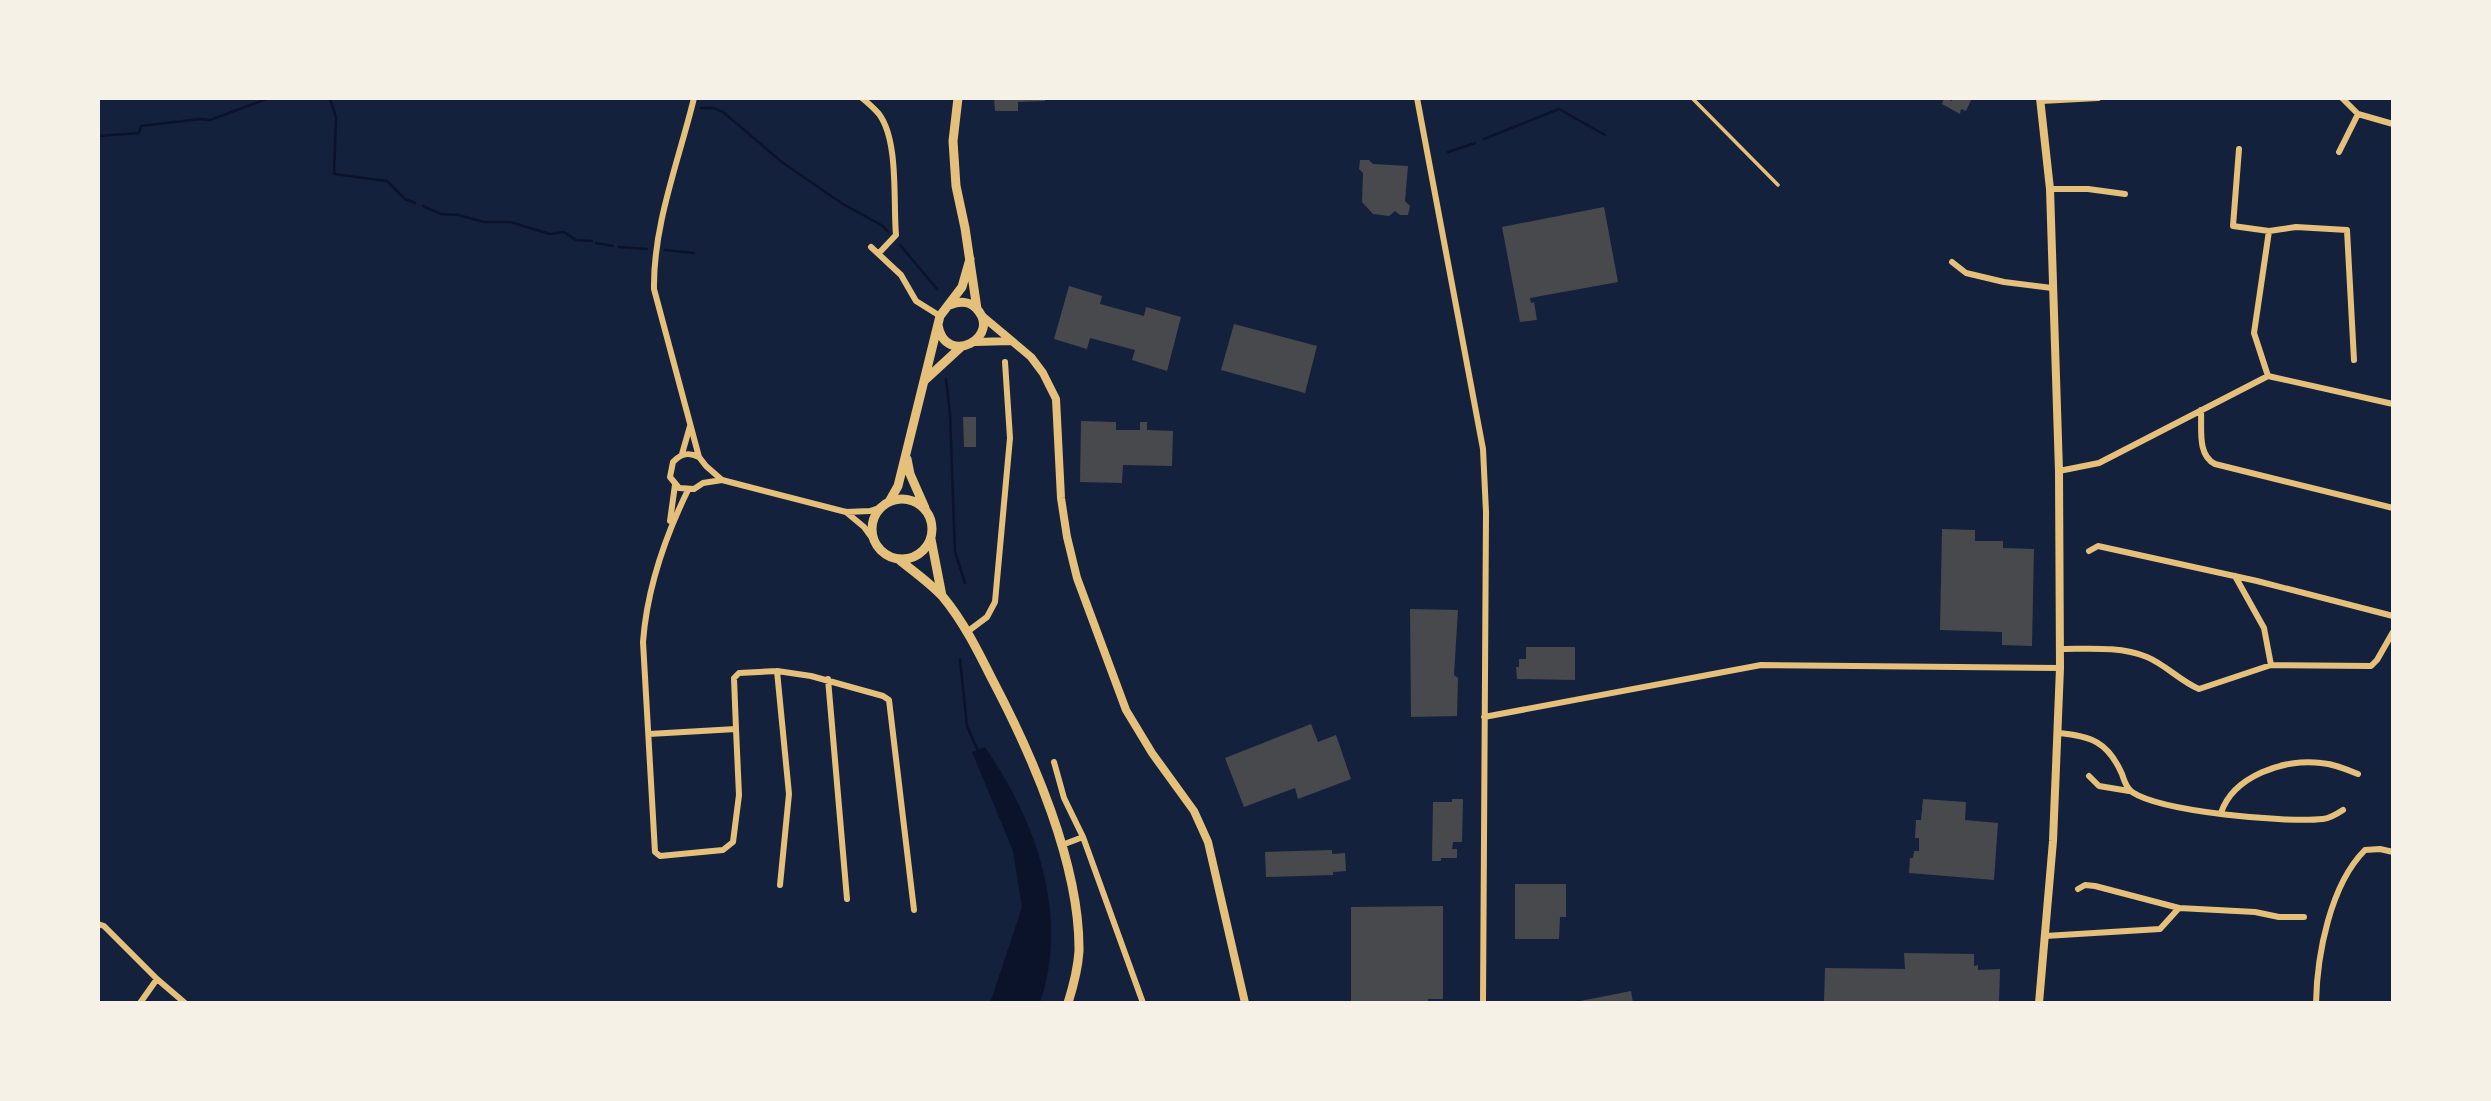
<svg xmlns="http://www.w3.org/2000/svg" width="2491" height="1101" viewBox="0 0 2491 1101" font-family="'Exo 2',sans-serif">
<rect width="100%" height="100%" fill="#14213d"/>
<path fill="#0b132b" d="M985,747C1036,821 1070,915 1040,1003H990L1022,907L1013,851L972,752Z"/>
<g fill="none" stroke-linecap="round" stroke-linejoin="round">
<path stroke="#0b132b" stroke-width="2.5" d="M330,98L336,117L334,174L387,181L405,199L415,203
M701,108H713L723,112L783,163L843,204L883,226L888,232
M98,136L139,133L141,126L200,119L210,120L269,98
M1484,139L1559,109L1605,135
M1448,152L1475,143
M423,206L441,214L458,215L484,222H510L550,234L564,232L576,240L592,241
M596,243L613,246
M900,245L937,289
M619,247L647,249
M665,250L694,253
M946,379L950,414L955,552L965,583
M960,659L967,726L978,751"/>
</g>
<path fill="#48494c" d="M994,98H1045V101L1018,102V111H995Z
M1944,98L1952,101L1953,98H1972L1966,111L1961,109L1960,114L1942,104Z
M1360,160H1369L1373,164L1408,166L1405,201L1410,206L1408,215H1400L1395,211L1389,216L1373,214L1362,202L1363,173L1359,169Z
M1604,207L1618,282L1530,298L1531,303L1534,302L1537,320L1520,322L1502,227Z
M1069,286L1102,296L1100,304L1144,316L1146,307L1181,317L1167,371L1132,360L1135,350L1090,338L1087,349L1054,339Z
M1234,324L1317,346L1305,393L1221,370Z
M963,417H976V447H964Z
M1081,421L1116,422V430H1140V422H1147V430L1173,431L1172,466L1123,465L1122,483L1080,482Z
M1942,529L1975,530V541H2003V548L2034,549L2032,646L2002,645V632L1940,630Z
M1410,609L1458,610L1454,675L1458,678L1457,716L1411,717Z
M1526,647H1575V680L1517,679L1516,667H1519V659H1526Z
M1311,724L1318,742L1336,735L1351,779L1298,799L1295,788L1244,807L1225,758Z
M1452,799H1463L1462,842H1453L1452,849H1457V858H1441V861H1432L1433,802H1452Z
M1923,799L1966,802L1965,820L1998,823L1994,880L1909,873L1910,858H1913L1914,851H1919V838H1915L1916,820H1921Z
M1332,850V854L1345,853L1346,871L1333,872V875L1266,877L1265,852Z
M1515,884H1566V917H1560L1559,939H1515Z
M1443,906V999H1428V1003H1351V907Z
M1904,953L1974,954V966L1978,965V970L2000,969L1999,1003H1824L1825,968L1905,969Z
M1631,991L1633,1003H1575V1002Z"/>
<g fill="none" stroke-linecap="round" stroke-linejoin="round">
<path stroke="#e5c07b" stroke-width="3.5" d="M1692,98L1778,185"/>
<path stroke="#e5c07b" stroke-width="6" d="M694,98C679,160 653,225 654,289L699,457L706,466L722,480
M862,98C868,103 874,108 879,114C899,141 893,201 896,235L879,253
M1417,98L1483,449L1486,512L1483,1003
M2342,98L2358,114L2393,124
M2041,101L2098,98
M2239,149L2233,226L2269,231
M2339,152L2358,114
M2050,189H2088L2125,194
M871,247L901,275L916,301L940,316
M1952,262L1966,273L2004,282L2052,288
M2268,376L2254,333L2269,231L2296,227L2347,230L2354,360
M2201,410C2202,429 2197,455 2215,464L2393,508
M682,454L690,426
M699,457C689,452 681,453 673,462L670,477L679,488L694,489L703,483L722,480L846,512L870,511L882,507
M2059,471L2099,463L2268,376L2393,404
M846,512L864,527L875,542
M670,521L675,485
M2089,551L2098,546L2257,581L2393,616
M2235,576L2264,628L2271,665
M967,632L987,617L995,602L1010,438L1005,362
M2060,649C2088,649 2120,646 2147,657C2166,665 2180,681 2199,689L2271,665L2371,666L2377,660L2393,632
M777,671L789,794L780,885
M828,679L847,899
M1484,717L1761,665L2060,668
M736,729L734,678L739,673L777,671L811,676L883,696L889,700L914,910
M2059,733C2091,736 2108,742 2122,774C2124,780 2126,788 2132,792C2162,812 2286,823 2323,819C2331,818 2337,814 2343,810
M649,734L736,729L739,795L733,842L723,850L660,856L655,852L643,642C647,588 664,539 688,490
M1054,762L1064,798L1083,837L1143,1003
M2089,776L2099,786L2129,791
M2221,813C2233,776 2285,758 2321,763C2334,764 2346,769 2358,774
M1062,845L1083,837
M2078,889L2085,885L2095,886L2179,908
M98,924L104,926L157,979
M2045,936L2160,929L2179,908L2255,912L2279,917H2304
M140,1003L157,979L185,1003
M2316,1003C2317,955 2330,885 2365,850L2380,849L2393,852"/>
<path stroke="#e5c07b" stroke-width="8" d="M981,315L1031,357L1043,373L1056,399L1061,498L1067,537L1077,578L1126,710L1152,753L1194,811L1208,842L1245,1003
M975,342L1011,341
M2039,1003L2053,841L2060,668L2059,471L2050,189L2040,98"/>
<path stroke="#e5c07b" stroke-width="9" d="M958,98L953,141L956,186L965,228L977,309
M938,325C945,368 1004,337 976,308C969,301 959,301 950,305
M924,381L961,347
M907,459L910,474L925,508
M872 529a30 30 0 1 1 60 0a30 30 0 1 1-60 0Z
M889,502L898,486L940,316L962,287L970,259
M931,539L942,596
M898,559C913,571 930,583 943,597C963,621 978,651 992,679C1032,755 1080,864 1079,951C1078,968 1073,987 1068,1003"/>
</g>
<rect width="2491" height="1101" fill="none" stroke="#f6f1e7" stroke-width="200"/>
</svg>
